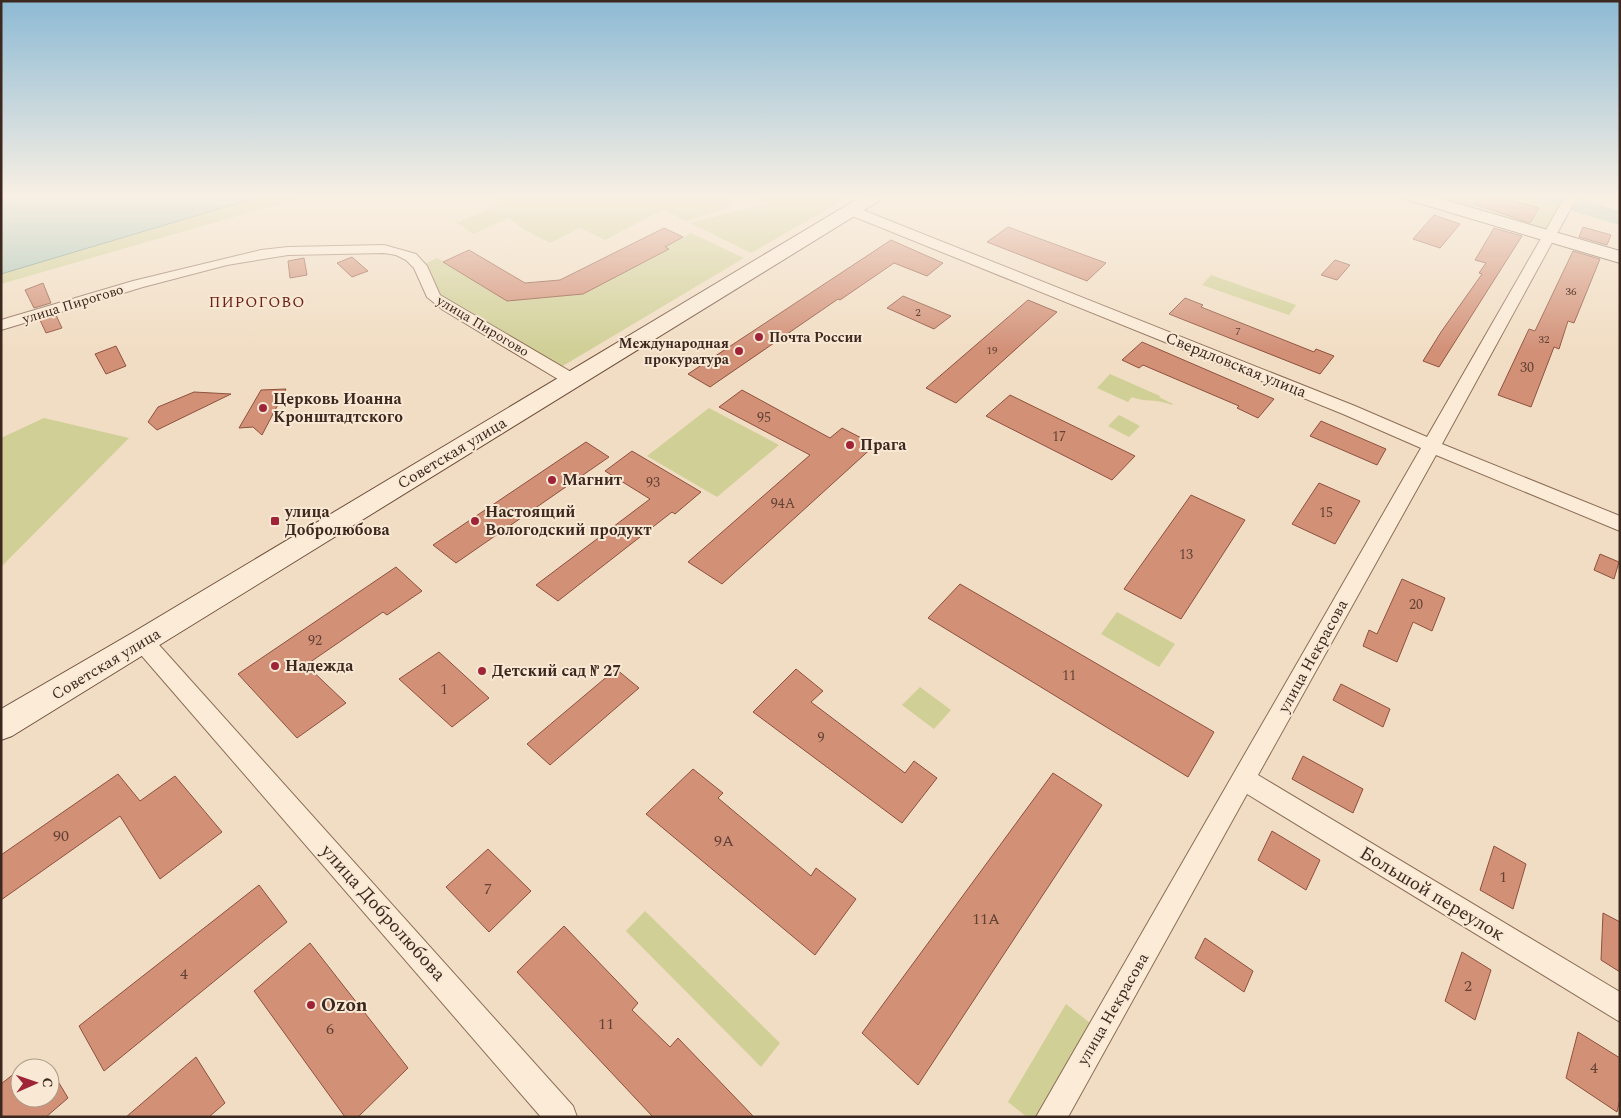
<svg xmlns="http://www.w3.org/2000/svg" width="1621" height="1118" viewBox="0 0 1621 1118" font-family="Spectral,serif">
<rect width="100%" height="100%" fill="#f1ddc3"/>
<path fill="#d0cf96" d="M265,195H310L1,284V274Z
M497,195H734V199L727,208L685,221L664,209L605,240L580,228L550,243L525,230L509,218L473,234L457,223L503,203L492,197Z
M745,195H852L751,253L690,223L752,207L769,205Z
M1412,195H1572L1551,236Z
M691,233L744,258L556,370L448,307L420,266L437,258L507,301L583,293L668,249L665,247Z
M1211,275L1296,305L1289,315L1202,285Z
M1110,374L1160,396L1159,397L1173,404L1172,405C1155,398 1146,403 1132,397L1128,402L1097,388Z
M709,408L779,445L717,497L647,456Z
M1119,415L1140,426L1129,437L1108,426Z
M44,418L129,438L1,567V438Z
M1117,612L1175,644L1159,667L1101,634Z
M920,687L951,710L934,729L902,705Z
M645,911L780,1043L761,1067L626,931Z
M1066,1004L1090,1023L1036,1117H1027L1008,1102Z"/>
<path fill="#a6c4b7" stroke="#6b9383" d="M1,195H265L1,274Z"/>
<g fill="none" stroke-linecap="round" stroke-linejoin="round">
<path fill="#a6c4b7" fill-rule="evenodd" d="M1534,195H1565L1568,199L1565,204C1555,206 1540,204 1534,195Z
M1580,199L1620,211V225L1572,211L1569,206L1572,201Z"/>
</g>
<path fill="#d29077" stroke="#8e513d" d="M1477,195H1492L1539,208L1530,223L1474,204Z
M1434,215L1460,224L1440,248L1413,239Z
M1008,227L1106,263L1087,281L987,242Z
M1583,227L1611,235L1607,245L1579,237Z
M664,228L683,237L665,247L669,249L583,294L507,301L443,262L469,250L525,283L560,280Z
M1494,228L1522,236L1439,367L1423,361L1441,332L1482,274L1479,273L1486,263L1475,260Z
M891,240L943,263L927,276L894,263L840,300L838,299L710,387L688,374Z
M1573,251L1600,259L1574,323L1568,321L1559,349L1554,347L1531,407L1498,395L1529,329L1535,331Z
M352,257L368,271L352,277L337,263Z
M304,258L307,275L290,278L288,261Z
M1335,260L1350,265L1337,280L1321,275Z
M43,283L51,303L34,308L25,290Z
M903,296L951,316L934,329L887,308Z
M1185,298L1203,305L1201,307L1314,352L1316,349L1334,356L1320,374L1169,314Z
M1028,300L1057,312L956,403L926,388Z
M56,315L62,328L46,333L40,320Z
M1142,342L1274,399L1258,418L1237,408L1239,406L1143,365L1139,368L1122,360Z
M116,346L126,366L106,374L95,354Z
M286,389L262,435L253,427L239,428L261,390Z
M742,390L830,438L842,428L875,445L722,584L688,562L810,455L719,407Z
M194,392L231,394L157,430L148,422L158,407Z
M1010,395L1135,456L1112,480L986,416Z
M1321,421L1386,449L1377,465L1310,436Z
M586,442L609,457L456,563L433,545Z
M632,451L701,492L675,514L672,512L558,601L536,585L650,499L605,471Z
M1319,483L1360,501L1335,544L1292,524Z
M1191,495L1245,520L1181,619L1124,589Z
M1600,554L1619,562L1614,579L1594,570Z
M396,567L422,591L387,615L383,612L306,665L346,703L297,738L238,674Z
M1402,579L1445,598L1432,631L1413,622L1397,662L1363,646L1369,630L1377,634Z
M960,584L1214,732L1188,777L928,618Z
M439,652L489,698L452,727L399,679Z
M616,669L639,688L550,765L527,744Z
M796,669L823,691L811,702L905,773L914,761L937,778L902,823L753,712Z
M1341,684L1390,709L1383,727L1333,700Z
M1303,756L1363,789L1353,813L1292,779Z
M693,769L723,793L718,798L811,876L816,868L856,899L815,955L646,814Z
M1053,773L1102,805L918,1085L862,1033Z
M118,774L140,801L175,776L222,832L160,879L120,816L1,900V855Z
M1272,831L1320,860L1306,890L1258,860Z
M1494,846L1526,864L1513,909L1480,890Z
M488,849L531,891L489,932L446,887Z
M259,885L287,922L104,1071L79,1026Z
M1603,913L1620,922V972L1601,960Z
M564,926L638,1003L632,1010L670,1047L678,1038L754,1117H653L517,972Z
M1205,938L1253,971L1244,992L1195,958Z
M310,943L408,1068L358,1117H345L254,991Z
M1462,952L1491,970L1475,1020L1445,1001Z
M1578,1032L1620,1058V1099L1617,1112L1566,1078Z
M196,1057L225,1103L209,1117H126Z
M50,1068L68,1098L46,1117H1V1084L20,1069V1098H50Z"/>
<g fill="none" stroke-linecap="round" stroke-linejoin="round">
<g stroke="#8d6d58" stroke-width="2">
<path id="street" d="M1566,195H1578L1442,444L1620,516V531L1436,455L1258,775L1620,992V1022L1247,794L1068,1117H1036L1421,448L1343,414L845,213L843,210L845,207H855L1355,406L1427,437Z
M384,245L416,254L427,266L440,295L578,376L580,380L578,384H566L443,310L427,297L414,268L406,260L396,255L384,253L288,255L227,265L143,287L1,330V320L133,281L261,250L288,247Z
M143,633L151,636L573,1106L577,1117H541L135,648L132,642L135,636Z"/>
</g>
<g stroke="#6f4e3c" stroke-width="2">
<path id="secondary" d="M864,195H885L882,199L12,736L1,740V709L132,633Z
M1402,195H1428L1620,251V263L1405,199Z"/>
</g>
<use href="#street" fill="#fbebd7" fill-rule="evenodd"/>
<use href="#secondary" fill="#fbebd7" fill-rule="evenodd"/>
</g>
<linearGradient id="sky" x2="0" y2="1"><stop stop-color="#8dbad4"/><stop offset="0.56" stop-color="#f9f0e4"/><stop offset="1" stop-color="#f9f0e4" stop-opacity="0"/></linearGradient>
<rect width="1621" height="351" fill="url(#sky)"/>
<g fill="#a02437" stroke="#f8e8d4" stroke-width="2">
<circle cx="759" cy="337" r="5"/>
<circle cx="739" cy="351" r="5"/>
<circle cx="263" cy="408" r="5"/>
<circle cx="850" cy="445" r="5"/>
<circle cx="552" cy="480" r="5"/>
<rect x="270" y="516" width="10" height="10" rx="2.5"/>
<circle cx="475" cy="521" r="5"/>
<circle cx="275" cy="666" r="5"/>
<circle cx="482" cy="671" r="5"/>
<circle cx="311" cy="1005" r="5"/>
</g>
<g text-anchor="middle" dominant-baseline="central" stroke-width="4" stroke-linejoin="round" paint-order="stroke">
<g font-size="11" fill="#624234">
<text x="1571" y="291">36</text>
<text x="918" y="312">2</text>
<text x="1238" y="331">7</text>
<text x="1544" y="339">32</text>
<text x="992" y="350">19</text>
</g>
<g font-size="14" fill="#3c281e" stroke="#f8e8d4">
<text transform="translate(73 304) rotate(-17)">улица Пирогово</text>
<text transform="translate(483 326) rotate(31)">улица Пирогово</text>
</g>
<g font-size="14" font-weight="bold" fill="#3c281e" stroke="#f8e8d4" text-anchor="start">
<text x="769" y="337">Почта России</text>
<text x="729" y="343" text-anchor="end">Международная<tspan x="729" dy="16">прокуратура</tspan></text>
</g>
<g font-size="14" fill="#624234">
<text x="1527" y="367">30</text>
<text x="764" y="417">95</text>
<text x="1059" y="436">17</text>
<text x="653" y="482">93</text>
<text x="783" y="503">94А</text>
<text x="1326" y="512">15</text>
<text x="1186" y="554">13</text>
<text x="1416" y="604">20</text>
<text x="315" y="640">92</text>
<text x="1069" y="675">11</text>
<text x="444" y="689">1</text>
<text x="821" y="737">9</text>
</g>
<g font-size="15" letter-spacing="1" fill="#6b201a" stroke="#f8e8d4">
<text x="257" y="302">ПИРОГОВО</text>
</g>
<g font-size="16" fill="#3c281e" stroke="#f8e8d4">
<text transform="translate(1236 365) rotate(22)">Свердловская улица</text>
<text transform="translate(452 453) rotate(-31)">Советская улица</text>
<text transform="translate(1313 656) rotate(-61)">улица Некрасова</text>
<text transform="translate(106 664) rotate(-31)">Советская улица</text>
<text transform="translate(1113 1009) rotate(-60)">улица Некрасова</text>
</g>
<g font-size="16" font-weight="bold" fill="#3c281e" stroke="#f8e8d4" text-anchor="start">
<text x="273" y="399">Церковь Иоанна<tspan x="273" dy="18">Кронштадтского</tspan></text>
<text x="860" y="445">Прага</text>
<text x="562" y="480">Магнит</text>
<text x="285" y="512">улица<tspan x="285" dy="18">Добролюбова</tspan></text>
<text x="485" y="512">Настоящий<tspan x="485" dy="18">Вологодский продукт</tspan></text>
<text x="285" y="666">Надежда</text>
<text x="492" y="671">Детский сад № 27</text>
</g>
<g font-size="16" fill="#624234">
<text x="61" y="836">90</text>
<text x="724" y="841">9А</text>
<text x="1503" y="877">1</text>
<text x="488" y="889">7</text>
<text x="986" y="919">11А</text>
<text x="184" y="974">4</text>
<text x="1468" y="986">2</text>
<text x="606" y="1024">11</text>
<text x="330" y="1029">6</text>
<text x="1594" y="1068">4</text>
</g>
<g font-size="19" fill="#3c281e" stroke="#f8e8d4">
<text transform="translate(1432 894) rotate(31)">Большой переулок</text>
<text transform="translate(383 913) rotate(48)">улица Добролюбова</text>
</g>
<g font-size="19" font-weight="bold" fill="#3c281e" stroke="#f8e8d4" text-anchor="start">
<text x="321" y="1005">Ozon</text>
</g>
</g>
<rect width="1621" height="1118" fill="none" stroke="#3c281e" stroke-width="5"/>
<g transform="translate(35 1083) rotate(88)"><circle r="24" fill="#f8e8d4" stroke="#ad9b8b"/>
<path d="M0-4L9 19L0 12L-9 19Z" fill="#a02437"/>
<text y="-8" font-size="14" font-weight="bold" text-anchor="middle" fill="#3c281e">С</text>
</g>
</svg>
